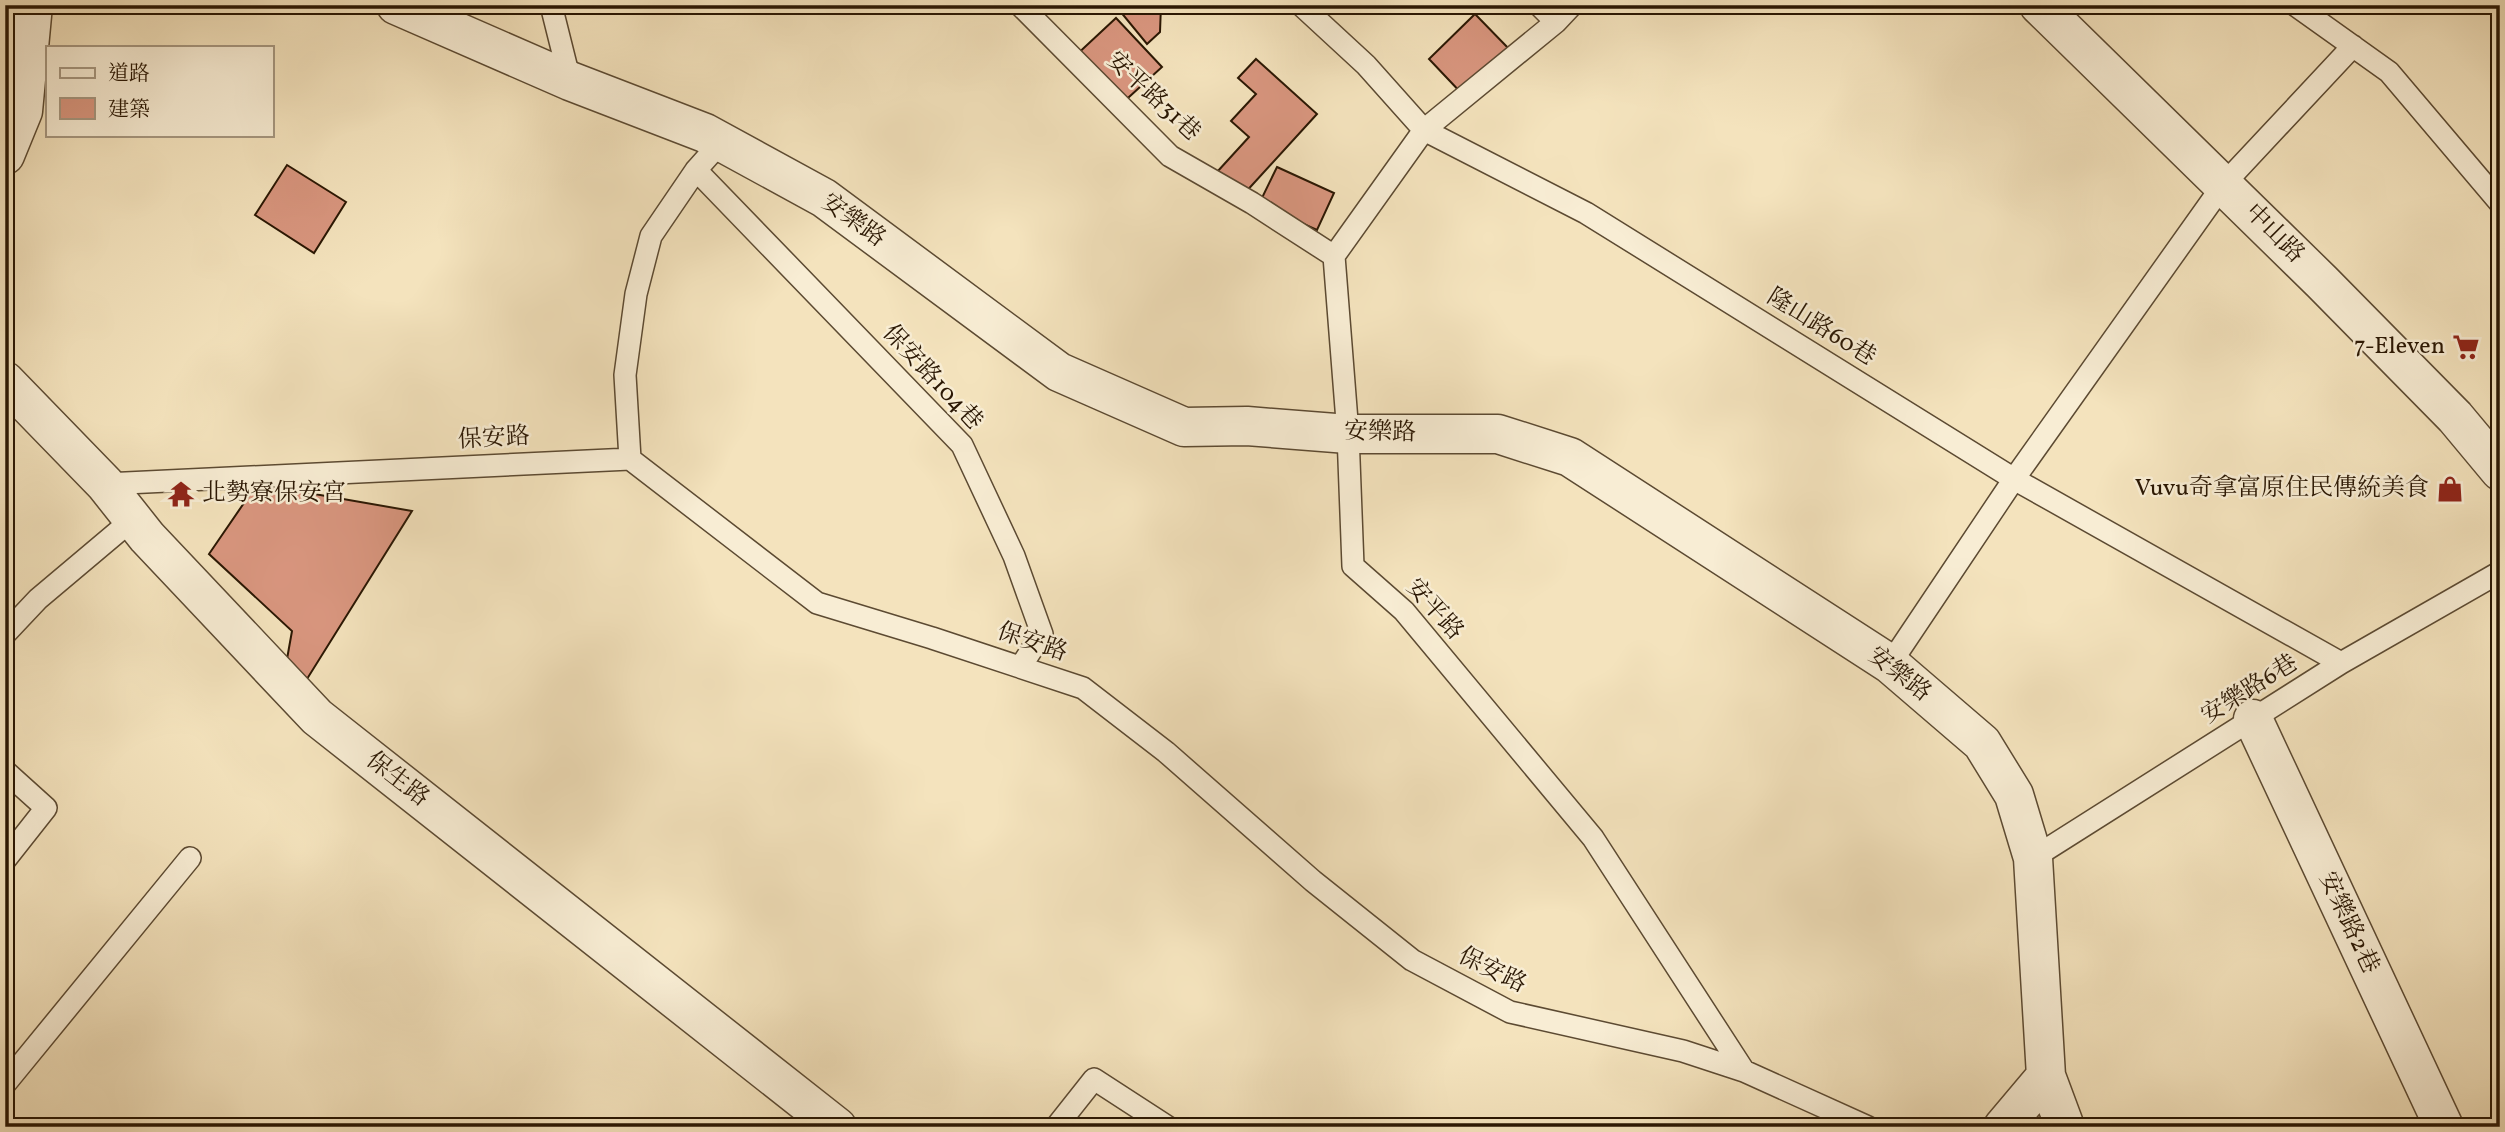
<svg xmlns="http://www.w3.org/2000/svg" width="2505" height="1132" viewBox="0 0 2505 1132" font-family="Vollkorn,'Noto Serif TC',serif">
<rect width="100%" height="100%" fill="#f4e3bd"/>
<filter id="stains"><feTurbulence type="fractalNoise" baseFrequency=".00286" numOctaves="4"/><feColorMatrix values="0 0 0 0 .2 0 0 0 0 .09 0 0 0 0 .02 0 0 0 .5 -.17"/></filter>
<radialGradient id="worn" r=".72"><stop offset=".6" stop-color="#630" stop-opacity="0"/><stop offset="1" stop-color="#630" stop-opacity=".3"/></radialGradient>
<path fill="#d9967f" stroke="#2a1703" stroke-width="2" d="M1115,5H1161L1160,32L1147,44Z
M1475,14L1512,52L1465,97L1429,59Z
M1116,18L1162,67L1118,107L1073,58Z
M1256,59L1317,114L1243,195L1217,172L1249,137L1231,121L1256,94L1238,78Z
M287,165L346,202L314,253L255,215Z
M1277,167L1334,193L1317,230L1259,204Z
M257,484L412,511L307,679L287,659L292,631L209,554Z"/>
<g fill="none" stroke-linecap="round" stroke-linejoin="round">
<g stroke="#5c4a32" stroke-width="24">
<path id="service" d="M551,5L570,81
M1020,5L1170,156L1252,203L1334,256
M1301,5L1366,65L1424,130L1586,213L2014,479L2341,663
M1539,5L1556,22L1424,130L1334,256L1348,434L1353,566L1404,611L1593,838L1744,1071
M2295,5L2389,72L2500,203
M1556,22L1572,5
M696,170L962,445L1014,556L1042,634L1021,666
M630,459L625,375L636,294L651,236L696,170L721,142
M105,484L630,459L817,603L932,638L1083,688L1166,752L1313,881L1412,960L1510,1012L1683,1051L1744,1071L1868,1127
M5,634L38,599L133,519
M1890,664L2014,479L2223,185L2353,46
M5,771L46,808L5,860
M2033,858L2341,663L2500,572
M5,1084L190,858
M1056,1127L1094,1079L1168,1127"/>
</g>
<g stroke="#5c4a32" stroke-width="41">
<path id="minor" d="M396,5L570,81L705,133L824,198L1059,372L1184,427L1247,426L1348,434H1498L1570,457L1890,664L1982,743L2014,795L2033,858L2046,1076L2065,1127
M5,155L23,111L33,5
M5,381L105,484L147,537L317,717L837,1127
M2253,719L2444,1127
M2003,1127L2046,1076"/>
</g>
<g stroke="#5c4a32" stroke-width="41">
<path id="tertiary" d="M2039,5L2322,282L2455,417L2500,471"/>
</g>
<use href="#service" stroke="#f8edd4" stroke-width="21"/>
<use href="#minor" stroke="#f8edd4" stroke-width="38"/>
<use href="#tertiary" stroke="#f8edd4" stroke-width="38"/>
</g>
<defs>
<g id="supermarket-bare" transform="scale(2.1)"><path d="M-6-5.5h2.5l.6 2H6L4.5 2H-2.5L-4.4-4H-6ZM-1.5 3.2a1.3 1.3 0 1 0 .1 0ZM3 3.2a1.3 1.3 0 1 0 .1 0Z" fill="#8f2418" stroke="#f8edd4" stroke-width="2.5" paint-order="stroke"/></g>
<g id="shop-bare" transform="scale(2.1)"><path d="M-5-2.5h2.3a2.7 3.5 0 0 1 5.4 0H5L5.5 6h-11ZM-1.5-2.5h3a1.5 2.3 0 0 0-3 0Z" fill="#8f2418" stroke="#f8edd4" stroke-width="2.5" paint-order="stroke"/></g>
<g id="temple-bare" transform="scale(2.1)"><path d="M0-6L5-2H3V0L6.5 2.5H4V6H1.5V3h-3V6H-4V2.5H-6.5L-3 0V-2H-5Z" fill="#8f2418" stroke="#f8edd4" stroke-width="2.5" paint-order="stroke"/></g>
</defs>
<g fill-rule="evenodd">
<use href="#supermarket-bare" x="2466" y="347"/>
<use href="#shop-bare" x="2450" y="489"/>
<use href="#temple-bare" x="181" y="494"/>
</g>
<g text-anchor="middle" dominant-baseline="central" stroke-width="5" stroke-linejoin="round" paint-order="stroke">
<g font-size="24" fill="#2a1703" stroke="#f8edd4">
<text transform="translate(1153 97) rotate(43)">安平路31巷</text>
<text transform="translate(853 221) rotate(36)">安樂路</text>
<text transform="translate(2274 234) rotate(45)">中山路</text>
<text transform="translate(1821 328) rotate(32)">隆山路60巷</text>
<text transform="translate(932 378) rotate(47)">保安路104巷</text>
<text transform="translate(1380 433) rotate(1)">安樂路</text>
<text transform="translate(494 439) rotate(-3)">保安路</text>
<text transform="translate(1434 610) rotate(48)">安平路</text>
<text transform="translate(1032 643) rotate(19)">保安路</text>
<text transform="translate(1899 675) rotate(38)">安樂路</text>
<text transform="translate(2250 690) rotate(-32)">安樂路6巷</text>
<text transform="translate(397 780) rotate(38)">保生路</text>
<text transform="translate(2348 923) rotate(65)">安樂路2巷</text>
<text transform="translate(1492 971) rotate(26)">保安路</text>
</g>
<g font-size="24" fill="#2a1703" stroke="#f8edd4" text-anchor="end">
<text x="2445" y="347">7-Eleven</text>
<text x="2429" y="489">Vuvu奇拿富原住民傳統美食</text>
<text x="202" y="494" text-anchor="start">北勢寮保安宮</text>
</g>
</g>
<rect width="2505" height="1132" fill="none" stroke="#f4e3bd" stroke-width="28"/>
<rect x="7" y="7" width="2491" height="1118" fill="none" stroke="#2a1703" stroke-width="3.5"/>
<rect x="14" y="14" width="2477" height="1104" fill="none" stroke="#2a1703" stroke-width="2"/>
<rect x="46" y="46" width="228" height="91" fill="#f8edd4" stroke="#a69780" stroke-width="2"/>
<rect x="60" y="68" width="35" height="10" fill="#f8edd4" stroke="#a69780" stroke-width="2"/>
<text x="108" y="80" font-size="21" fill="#2a1703">道路</text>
<rect x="60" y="98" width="35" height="21" fill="#d9967f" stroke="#a69780" stroke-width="2"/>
<text x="108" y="116" font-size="21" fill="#2a1703">建築</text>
<rect width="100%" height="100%" filter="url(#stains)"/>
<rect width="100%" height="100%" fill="url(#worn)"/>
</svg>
